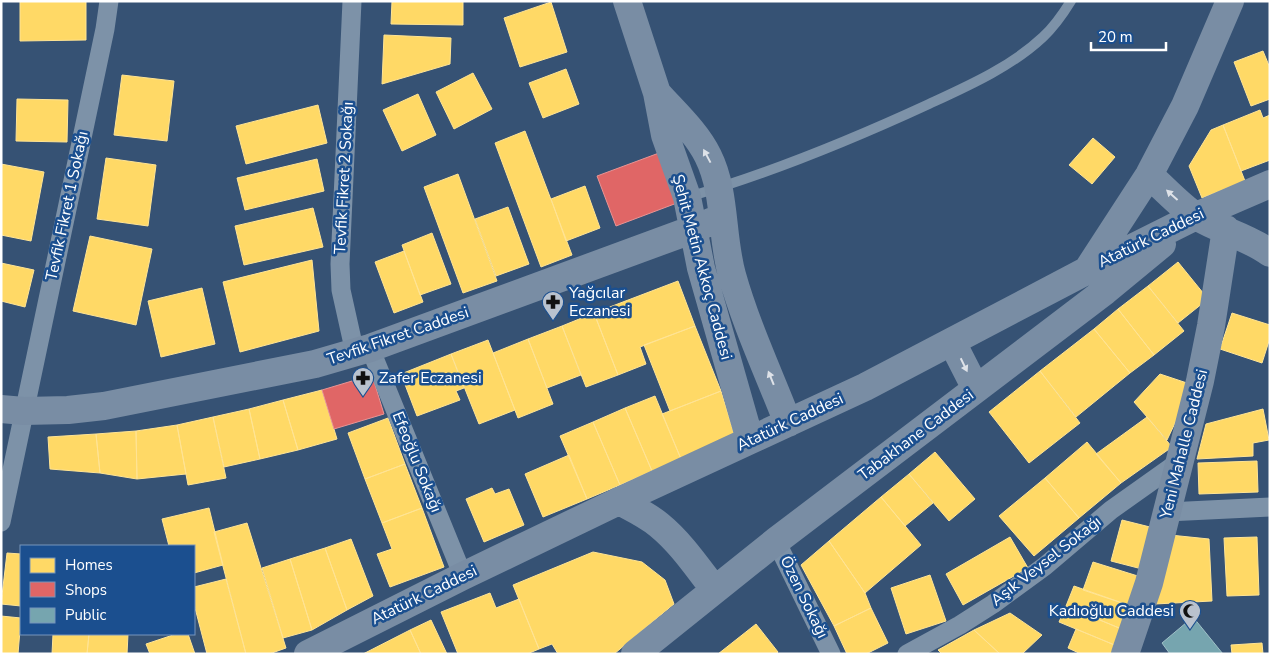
<svg xmlns="http://www.w3.org/2000/svg" width="1271" height="655" viewBox="0 0 1271 655" font-family="'Nunito Sans',sans-serif">
<rect width="100%" height="100%" fill="#365274"/>
<path fill="#ffd966" stroke="#ffe494" d="M20,1H86V40L20,41Z
M392,1H463V25L391,24Z
M551,2L567,52L520,67L504,18Z
M384,35L451,38L450,64L382,84Z
M1263,51L1270,68V99L1251,106L1234,62Z
M566,69L579,104L543,118L529,83Z
M473,73L492,109L454,129L436,92Z
M122,75L174,81L167,141L114,135Z
M418,94L436,135L402,151L383,110Z
M17,99L68,100L67,142L16,141Z
M318,105L327,143L246,164L236,126Z
M1260,110L1263,118L1270,115V160L1241,171L1223,125Z
M1223,125L1245,181L1202,198L1189,166L1211,130Z
M525,131L572,255L541,267L495,143Z
M1093,138L1115,157L1092,184L1069,165Z
M106,158L156,165L148,226L97,219Z
M317,159L324,191L245,210L237,178Z
M1,164L44,172L31,241L1,235Z
M458,174L497,281L463,293L424,187Z
M585,186L600,228L566,241L551,199Z
M508,207L529,264L496,276L475,219Z
M313,208L323,247L244,265L235,226Z
M432,233L451,284L420,295L402,245Z
M90,236L152,249L136,325L73,311Z
M404,251L423,302L394,313L375,262Z
M312,260L319,331L240,352L223,282Z
M1178,262L1208,299L1178,323L1148,286Z
M1,263L34,270L25,307L1,301Z
M678,281L695,326L640,347L646,364L618,375L594,313Z
M1148,286L1184,331L1154,355L1118,309Z
M202,288L215,344L161,357L148,301Z
M1118,309L1154,355L1130,373L1094,329Z
M594,313L618,375L586,387L562,326Z
M1232,313L1270,325V338L1262,363L1220,349Z
M562,326L581,375L547,388L528,339Z
M695,326L721,391L670,411L644,345Z
M1094,329L1130,373L1076,417L1040,371Z
M528,339L553,404L518,418L493,353Z
M488,340L515,410L479,424L451,354Z
M451,354L464,388L456,391L460,400L417,416L401,374Z
M1040,371L1080,423L1029,463L989,412Z
M1160,374L1193,385L1167,440L1134,402Z
M322,390L337,439L298,450L283,400Z
M721,391L735,437L681,459L662,414Z
M655,396L681,459L652,471L625,408Z
M283,400L298,450L260,459L249,409Z
M625,408L652,471L620,485L593,422Z
M249,409L260,459L224,467L213,417Z
M1263,409L1269,440L1253,443V456L1197,459L1206,424Z
M213,417L226,478L188,485L177,425Z
M1147,417L1172,447L1121,483L1096,454Z
M388,418L405,464L365,479L348,433Z
M593,422L620,485L587,499L560,436Z
M177,425L186,474L137,479L136,431Z
M136,431L137,479L100,473L96,434Z
M96,434L100,473L50,469L48,437Z
M1087,442L1121,483L1079,518L1045,478Z
M935,452L975,499L949,521L909,474Z
M569,455L587,499L543,517L525,474Z
M1257,461L1258,492L1199,494L1198,463Z
M405,464L422,508L382,523L365,479Z
M909,474L933,503L905,526L881,497Z
M1045,478L1079,518L1034,556L999,516Z
M492,488L495,494L509,489L524,525L484,542L466,499Z
M881,497L921,545L865,593L829,541Z
M209,508L223,565L194,573V546H169L162,519Z
M422,508L444,567L390,587L377,554L392,549L382,523Z
M1122,520L1154,528L1142,569L1111,561Z
M247,523L286,648L269,654H246L214,532Z
M1170,535L1209,539L1212,601L1155,604Z
M1010,537L1028,568L963,605L946,574Z
M1257,537L1259,595L1227,596L1224,538Z
M351,539L373,596L347,610L325,548Z
M829,541L865,593L871,608L834,626L801,565Z
M325,548L347,610L312,630L290,559Z
M593,552L642,562L665,580L674,604L614,654H558L552,644L539,649L513,585Z
M7,553L21,554V606L1,604Z
M290,559L312,630L283,638L262,568Z
M1093,562L1141,577L1131,606L1083,590Z
M930,575L946,621L906,634L891,588Z
M226,579L246,654H207L194,604V587Z
M1074,586L1131,606L1124,630L1066,606Z
M490,593L496,608L519,599L539,649L527,654H458L441,612Z
M1066,606L1124,630L1117,646L1059,622Z
M871,608L888,643L866,654H847L834,626Z
M1010,613L1042,635L1022,654H1000L974,630Z
M1,616L21,618L18,654H1Z
M431,620L447,654H421L410,630Z
M756,624L778,652L776,654H718Z
M1076,629L1117,646L1114,654H1081L1068,648Z
M410,630L421,654H363Z
M974,630L1000,654H942L938,650Z
M53,634H89L87,654H52Z
M89,634H128L127,654H87Z
M176,634H188L195,654H150L146,644Z
M1262,643L1263,654H1232L1231,645Z"/>
<path fill="#e06666" stroke="#e99494" d="M659,153L677,203L616,226L597,176Z
M372,375L384,414L334,429L322,390Z"/>
<path fill="#76a5af" stroke="#9fc0c7" d="M1193,617L1223,654H1170L1162,643Z"/>
<g fill="none" stroke-linecap="round" stroke-linejoin="round">
<path stroke="#7d92a8" stroke-width="10" d="M688,197C771,173 851,140 929,104C968,86 1011,67 1043,37C1054,27 1063,14 1071,1"/>
<path stroke="#7d92a8" stroke-width="19" d="M352,1L340,264L341,290L355,353
M370,348L463,576
M1167,512L1270,507
M1,522L105,29L109,1
M776,541L831,654
M907,654L960,625L993,604L1045,566L1111,510L1180,461"/>
<path stroke="#798da4" stroke-width="28" d="M627,1L657,93L665,135L687,197L701,268L750,440
M658,94C675,113 697,133 708,156C726,192 721,236 732,275C746,325 769,374 788,423
M1149,175C1162,186 1182,208 1196,216C1220,231 1247,236 1270,253
M1088,269L1149,175L1185,106L1230,1
M952,342L976,389
M1,409L24,411L68,410L104,406L315,364L370,348L694,229L722,217
M619,501C632,508 647,515 659,525C681,543 697,567 714,589
M308,654L463,576L619,501L865,387L1088,270L1196,216L1270,184
M635,654L776,541L1105,291L1162,244
M1125,654L1149,583L1200,381L1211,326L1226,229"/>
</g>
<defs><path id="oneway-solid" d="M-6-.8H1V-3.2L6.5 0L1 3.2V.8H-6Z" transform="scale(1.25)"/></defs>
<g fill="#dee2e8">
<use href="#oneway-solid" transform="translate(707 156) rotate(-118)"/>
<use href="#oneway-solid" transform="translate(1172 195) rotate(-138)"/>
<use href="#oneway-solid" transform="translate(964 365) rotate(64)"/>
<use href="#oneway-solid" transform="translate(771 378) rotate(-112)"/>
</g>
<defs>
<g id="pharmacy-pin" transform="scale(1.125)"><path d="M0 17L-7.5 6A9.5 9.5 0 1 1 7.5 6Z" fill="#b9c2ce" stroke="#1b4f8f"/><path d="M-2-6h4v4h4v4h-4v4h-4v-4h-4v-4h4Z" fill="#111"/></g>
<g id="mosque-pin" transform="scale(1.125)"><path d="M0 17L-7.5 6A9.5 9.5 0 1 1 7.5 6Z" fill="#b9c2ce" stroke="#1b4f8f"/><path d="M3.5-4.9A6 6 0 1 0 3.5 4.9A5 5 0 1 1 3.5-4.9Z" fill="#111"/></g>
</defs>
<g fill-rule="evenodd">
<use href="#pharmacy-pin" x="553" y="302"/>
<use href="#pharmacy-pin" x="363" y="378"/>
<use href="#mosque-pin" x="1190" y="611"/>
</g>
<g text-anchor="middle" dominant-baseline="central" stroke-width="5" stroke-linejoin="round" paint-order="stroke">
<g font-size="16" fill="#fff" stroke="#1b4f8f">
<text transform="translate(344 178) rotate(-87)">Tevfik Fikret 2 Sokağı</text>
<text transform="translate(67 206) rotate(-78)">Tevfik Fikret 1 Sokağı</text>
<text transform="translate(1151 238) rotate(-26)">Atatürk Caddesi</text>
<text transform="translate(702 267) rotate(75)">Şehit Metin Akkoç Caddesi</text>
<text transform="translate(398 336) rotate(-19)">Tevfik Fikret Caddesi</text>
<text transform="translate(790 422) rotate(-25)">Atatürk Caddesi</text>
<text transform="translate(916 435) rotate(-37)">Tabakhane Caddesi</text>
<text transform="translate(1184 444) rotate(-76)">Yeni Mahalle Caddesi</text>
<text transform="translate(417 462) rotate(68)">Efeoğlu Sokağı</text>
<text transform="translate(1046 561) rotate(-38)">Aşık Veysel Sokağı</text>
<text transform="translate(424 595) rotate(-26)">Atatürk Caddesi</text>
<text transform="translate(804 597) rotate(64)">Özen Sokağı</text>
</g>
<g font-size="16" fill="#fff" stroke="#1b4f8f" text-anchor="start">
<text x="569" y="293">Yağcılar<tspan x="569" dy="18">Eczanesi</tspan></text>
<text x="379" y="378">Zafer Eczanesi</text>
<text x="1174" y="611" text-anchor="end">Kadıoğlu Caddesi</text>
</g>
</g>
<rect width="1271" height="655" fill="none" stroke="#ffffff" stroke-width="5"/>
<rect x="20" y="545" width="175" height="90" fill="#1b4f8f" stroke="#7695bc"/>
<rect x="30" y="558" width="25" height="15" fill="#ffd966" stroke="#7695bc"/>
<text x="65" y="570" font-size="15" fill="#ffffff">Homes</text>
<rect x="30" y="582" width="25" height="15" fill="#e06666" stroke="#7695bc"/>
<text x="65" y="595" font-size="15" fill="#ffffff">Shops</text>
<rect x="30" y="608" width="25" height="15" fill="#76a5af" stroke="#7695bc"/>
<text x="65" y="620" font-size="15" fill="#ffffff">Public</text>
<path d="M1091 42v8h75v-8" fill="none" stroke="#ffffff" stroke-width="2.5"/>
<text x="1098" y="42" font-size="15" fill="#ffffff" stroke="#1b4f8f" stroke-width="4" paint-order="stroke">20 m</text>
</svg>
